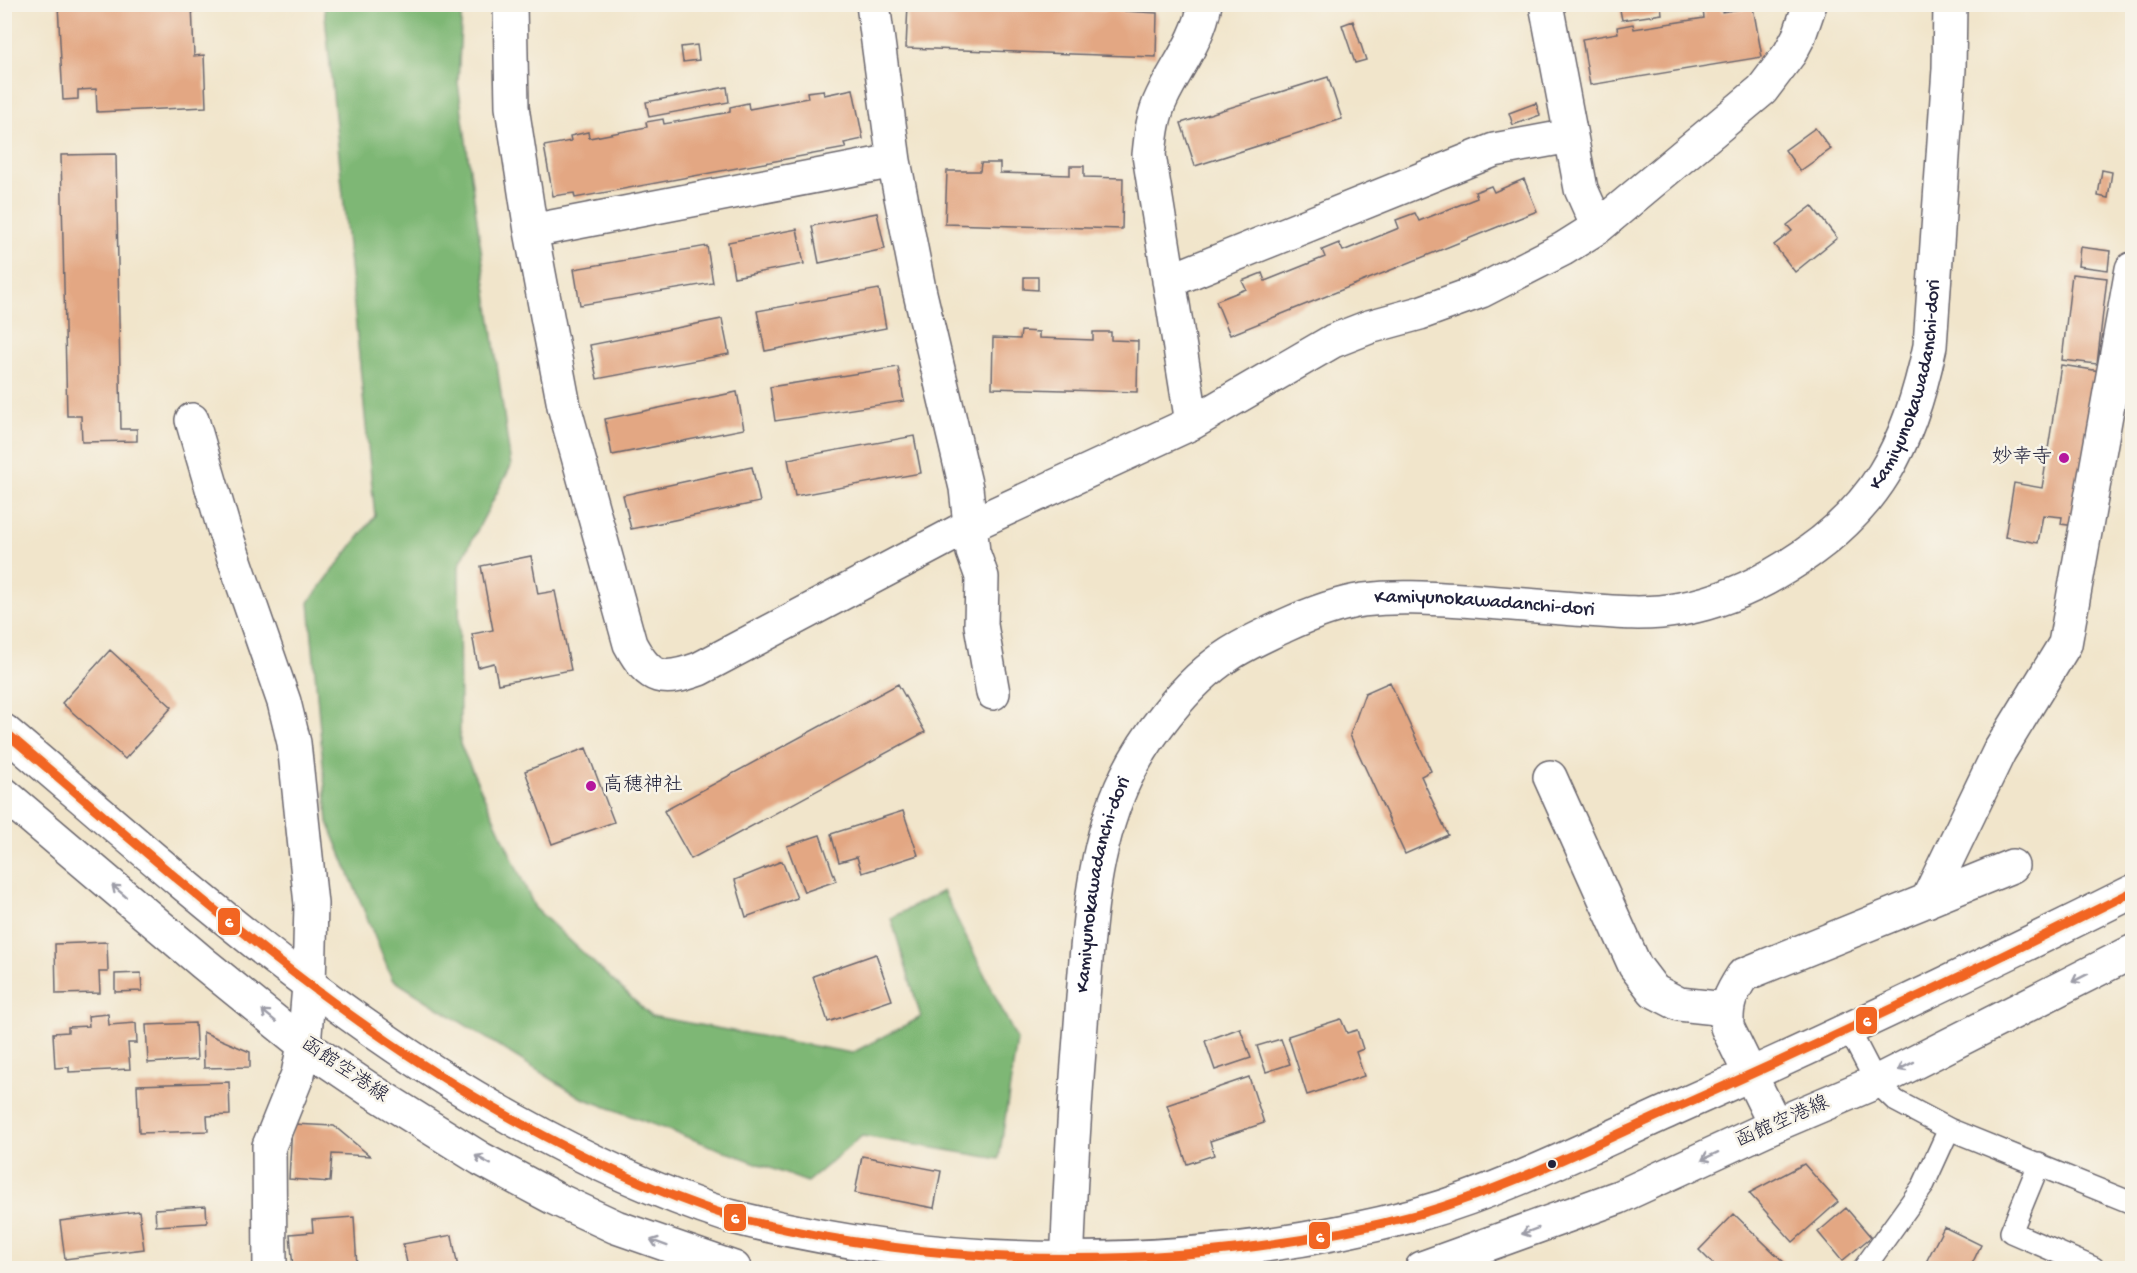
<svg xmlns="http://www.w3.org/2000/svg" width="2137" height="1273" viewBox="0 0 2137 1273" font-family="'Gochi Hand','Klee One',sans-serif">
<rect width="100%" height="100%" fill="#f7f3e8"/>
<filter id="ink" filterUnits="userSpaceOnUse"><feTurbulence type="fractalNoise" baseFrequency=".0167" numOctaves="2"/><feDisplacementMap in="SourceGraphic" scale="12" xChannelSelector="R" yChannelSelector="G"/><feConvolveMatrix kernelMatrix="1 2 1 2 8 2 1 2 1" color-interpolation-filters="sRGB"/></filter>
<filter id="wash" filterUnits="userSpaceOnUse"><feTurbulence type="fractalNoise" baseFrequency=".008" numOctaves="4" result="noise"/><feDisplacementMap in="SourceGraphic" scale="24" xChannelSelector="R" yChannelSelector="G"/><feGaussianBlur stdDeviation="1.35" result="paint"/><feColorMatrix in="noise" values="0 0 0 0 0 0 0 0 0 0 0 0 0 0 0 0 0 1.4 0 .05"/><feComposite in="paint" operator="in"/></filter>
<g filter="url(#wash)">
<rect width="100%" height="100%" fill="#f1e5cb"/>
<path fill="#7eb774" stroke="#506c58" stroke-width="1.5" d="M324,5H462L458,83L511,466L459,565L460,744L535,908L651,1016L852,1053L921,1017L891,918L943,891L1017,1040L999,1159L862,1136L807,1182L580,1097L392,979L328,822L309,602L375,516Z"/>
<g id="blocks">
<path fill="#e3a783" d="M58,4H192L194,56L204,55L206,107L97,112L96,89L78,90V99L63,100Z
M908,4H954L1025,8V4H1042L1041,9L1106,11L1107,4H1125V11L1157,13L1156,57L906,48Z
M1619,5H1661L1662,14L1622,20Z
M1721,7L1722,12L1753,7L1762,57L1590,85L1582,39L1618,33L1617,27L1633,24L1634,29L1704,18L1703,10Z
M1353,21L1366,60L1355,63L1342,25Z
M697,45L699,60L683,62L681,47Z
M1328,77L1342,119L1195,166L1181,123Z
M727,87L729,102L649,117L646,102Z
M853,89L863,139L844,143L846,148L575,198L574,193L553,196L544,146L571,141L570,136L588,132L589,138L647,127L646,122L663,119L664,124L730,112V107L748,103L749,109L808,98L807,92L823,90L824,95Z
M1536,103L1540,115L1513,125L1509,113Z
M1815,128L1831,149L1800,171L1785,150Z
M116,154L121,429H137V441L82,442L81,416H67L61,155Z
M981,163H1000V173L1070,175V166H1084V177L1123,178L1122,229L945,224L947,171H980Z
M2102,170L2112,172L2108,198L2098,196Z
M1524,179L1537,211L1230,335L1216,301L1246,289L1242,281L1262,273L1265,281L1325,257L1322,250L1339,243L1343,251L1399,228L1396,220L1415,213L1419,221L1477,198L1475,192L1491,186L1494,192Z
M1812,206L1837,238L1795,272L1774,245L1792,231L1787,225Z
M877,213L885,249L819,263L812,226Z
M797,229L804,264L734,277L728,242Z
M707,246L713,283L580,305L574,269Z
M2080,247L2110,251L2108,270L2078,266Z
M2072,274L2107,278L2097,364L2062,360Z
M1024,277H1038V290L1024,289Z
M879,289L886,328L765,351L757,311Z
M722,319L729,354L597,379L590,345Z
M1021,331L1039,332V338L1093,340V332H1111V340L1138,341L1137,392L992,388L993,338L1020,339Z
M2061,365L2100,371L2075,526L2061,524L2062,517L2043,515L2038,543L2005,537L2014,483L2042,488Z
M898,367L904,401L775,421L770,387Z
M737,392L744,429L612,455L605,419Z
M914,436L921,473L795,496L788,459Z
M752,467L760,502L631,529L623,495Z
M531,556L538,594L555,591L571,670L498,684L494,663L478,667L472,634L493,630L481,566Z
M110,650L172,707L125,759L62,703Z
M1390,682L1431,771L1421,776L1448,835L1405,854L1350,735L1365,693Z
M898,684L925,732L691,859L664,811Z
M586,748L614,822L552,844L525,771Z
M903,811L918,855L862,873L857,857L839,862L831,834Z
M820,835L836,881L804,892L787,846Z
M782,861L797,898L746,917L735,880Z
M107,942L108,972H99L100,993L56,994L55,944Z
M876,954L892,1000L828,1022L813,976Z
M141,973L142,991L115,992V974Z
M108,1014L109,1025L136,1023L137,1043H128L130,1069L69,1072V1067L55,1068L53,1033L68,1032V1027L89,1026L88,1016Z
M1341,1019L1347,1033L1357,1030L1363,1049L1356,1052L1364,1076L1307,1095L1288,1036Z
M195,1023L197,1060L148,1063L146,1025Z
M1240,1028L1251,1058L1215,1070L1205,1041Z
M203,1032L250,1052V1067L204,1068Z
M1281,1039L1290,1064L1266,1072L1257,1046Z
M1249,1077L1264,1123L1210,1141L1214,1155L1187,1164L1167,1105Z
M229,1082L230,1115L207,1116L208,1131L139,1133L137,1085Z
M292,1124L334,1126L370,1156L332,1154L330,1182L289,1179Z
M862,1156L941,1171L934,1208L855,1193Z
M1804,1164L1838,1202L1793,1242L1749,1193Z
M206,1206L207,1223L156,1226L155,1209Z
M1846,1208L1871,1237L1842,1261L1818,1232Z
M139,1211L144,1249L65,1259L60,1221Z
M1734,1214L1790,1268H1717L1699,1250Z
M354,1217L357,1268H293L290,1234L313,1232L312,1220Z
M1944,1227L1981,1245L1970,1268H1923Z
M452,1235L458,1268H408L403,1244Z"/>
</g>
</g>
<g filter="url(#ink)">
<use href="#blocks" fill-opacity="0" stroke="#6a666d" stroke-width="1.5"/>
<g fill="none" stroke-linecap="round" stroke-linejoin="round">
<g stroke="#6a666d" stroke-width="24">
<path id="lane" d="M1849,1030L1876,1082L1896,1101L1949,1129L2132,1203
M2039,1164L2011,1232L2094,1268
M1864,1268L1923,1186L1949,1129"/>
</g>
<g stroke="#6a666d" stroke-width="36">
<path id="street" d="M510,4L512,107L531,231L564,406L630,644C650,681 663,682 699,669L969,526L1192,423L1333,341L1369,327L1420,313L1481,291L1563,249L1598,227L1762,90L1790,53L1799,36L1810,4
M873,4L894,161L919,289L966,488L973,552L982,577L981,625L993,693
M1546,4L1581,189L1598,227
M531,231L894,161
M1169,281L1494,150L1570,136
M192,420L224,529L284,702L294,743L311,904L309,986L304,1045L298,1074L269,1146L270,1268
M1192,423L1149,155C1151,135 1153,115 1162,97C1177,66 1199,39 1205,4
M1550,777L1635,966L1654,991L1679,1004L1726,1009
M1927,901L1999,752L2065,644L2132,269
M1775,1125L1727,1027C1726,1003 1730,995 1743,975L2012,866"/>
</g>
<g stroke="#6a666d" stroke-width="36">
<g id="secondary">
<path id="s1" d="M1067,1268C1070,1183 1075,1097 1082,1011C1088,935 1091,858 1121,788C1142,740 1186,682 1230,654C1247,643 1266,635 1284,626C1310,614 1335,604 1363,600C1395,596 1429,598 1462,600C1500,603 1537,606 1575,609C1610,612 1647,616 1681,609C1719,602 1754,587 1786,567C1876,512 1909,447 1930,346L1949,69L1950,4"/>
</g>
</g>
<g stroke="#6a666d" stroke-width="36">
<path id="primary" d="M4,731C166,868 326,1016 513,1119C581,1157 655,1192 729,1216C951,1273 1197,1273 1419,1214C1506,1189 1589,1147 1671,1110C1827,1041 1980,968 2132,892
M4,794L203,963L304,1045L369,1089L481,1159L554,1198L616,1227L734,1268
M1422,1268L1619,1197L1775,1125L1876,1082L2132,952"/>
</g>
<use href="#lane" stroke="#fff" stroke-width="21"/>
<use href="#street" stroke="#fff" stroke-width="33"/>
<use href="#secondary" stroke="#fff" stroke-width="33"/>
<use href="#primary" stroke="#fff" stroke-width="33"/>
<g stroke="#f7f3e8" stroke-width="14">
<path id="bus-1" d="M4,731C166,868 326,1016 513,1119C581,1157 655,1192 729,1216C951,1273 1197,1273 1419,1214C1506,1189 1589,1147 1671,1110C1827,1041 1980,968 2132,892"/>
</g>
<use href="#bus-1" stroke="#f26522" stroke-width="9"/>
</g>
<defs><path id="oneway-shaft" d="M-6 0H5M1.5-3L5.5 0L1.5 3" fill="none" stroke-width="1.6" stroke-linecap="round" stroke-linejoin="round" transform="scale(1.5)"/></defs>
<g stroke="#9c9ca7">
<use href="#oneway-shaft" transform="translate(119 891) rotate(-140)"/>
<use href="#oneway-shaft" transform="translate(2080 978) rotate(153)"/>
<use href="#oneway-shaft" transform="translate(269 1016) rotate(-141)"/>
<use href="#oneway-shaft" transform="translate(1906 1066) rotate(153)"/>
<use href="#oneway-shaft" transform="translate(1710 1156) rotate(155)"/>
<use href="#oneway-shaft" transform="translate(483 1160) rotate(-151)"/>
<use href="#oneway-shaft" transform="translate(1530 1231) rotate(160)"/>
<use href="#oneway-shaft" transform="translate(659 1243) rotate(-160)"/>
</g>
</g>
<g fill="#b5179e" stroke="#f7f3e8" stroke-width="2">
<circle cx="2064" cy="458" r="6"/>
<circle cx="591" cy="786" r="6"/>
</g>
<circle fill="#22223b" stroke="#f7f3e8" stroke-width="2" cx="1552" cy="1164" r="5"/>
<g text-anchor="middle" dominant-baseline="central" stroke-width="5" stroke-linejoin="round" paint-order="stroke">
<g font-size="20" fill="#22223b" stroke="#f7f3e8">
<text stroke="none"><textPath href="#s1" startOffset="1466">Kamiyunokawadanchi-dori</textPath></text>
<text stroke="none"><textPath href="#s1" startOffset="926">Kamiyunokawadanchi-dori</textPath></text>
<text stroke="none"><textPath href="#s1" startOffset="386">Kamiyunokawadanchi-dori</textPath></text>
<text transform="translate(344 1071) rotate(34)">函館空港線</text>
<text transform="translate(1783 1123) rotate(-24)">函館空港線</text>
</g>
<g font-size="20" fill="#22223b" stroke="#f7f3e8" text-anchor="end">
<text x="2052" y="458">妙幸寺</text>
<text x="603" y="786" text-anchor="start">高穂神社</text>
</g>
</g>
<g stroke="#f7f3e8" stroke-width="2">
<rect x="217" y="907" width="24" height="29" rx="6" fill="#f26522"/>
<rect x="1855" y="1006" width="23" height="29" rx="6" fill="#f26522"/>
<rect x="723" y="1203" width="24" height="29" rx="6" fill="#f26522"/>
<rect x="1308" y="1221" width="23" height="29" rx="6" fill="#f26522"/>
</g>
<g font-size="16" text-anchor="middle" font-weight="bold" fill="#fff">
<text x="229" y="927">6</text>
<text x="1867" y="1026">6</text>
<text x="735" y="1223">6</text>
<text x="1320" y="1242">6</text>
</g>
<rect width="2137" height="1273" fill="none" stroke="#f7f3e8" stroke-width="24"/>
</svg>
